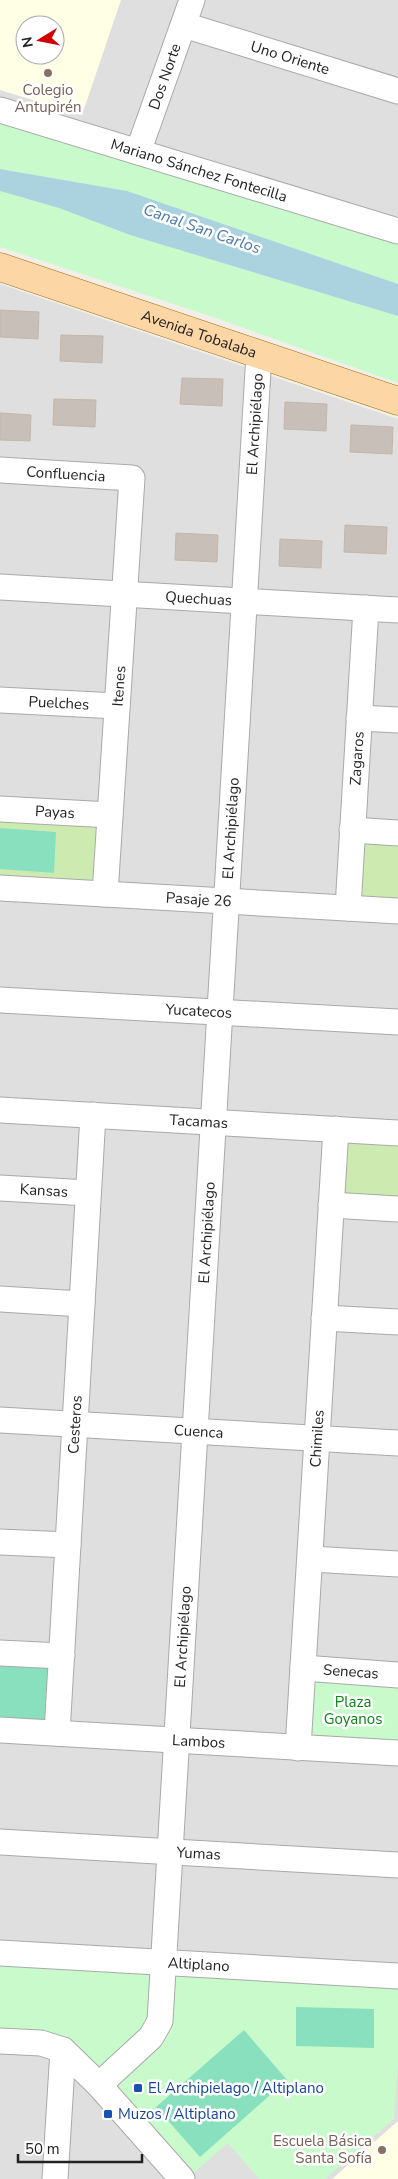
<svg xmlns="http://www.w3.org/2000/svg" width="398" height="2179" viewBox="0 0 398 2179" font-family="'Nunito Sans',sans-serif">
<rect width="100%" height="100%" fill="#f2efe9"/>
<path fill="#e0dfdf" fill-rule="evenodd" d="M0,0H398V241L0,122ZM25,25H55V55H25Z
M0,284L398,419V2179H0Z"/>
<path fill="#ffffe5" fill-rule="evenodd" d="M0,0H121L82,115L0,90ZM25,25H55V55H25Z
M398,2120V2179H332L398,2121Z"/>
<path fill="#cdebb0" d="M0,818L100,822V886L0,881Z
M358,836L398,838V907L356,905Z
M340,1133L398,1137V1206L337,1202Z"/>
<path fill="#c8facc" d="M0,122L398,241V284L127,191L0,169Z
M0,191L59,208L130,235L398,316V383L213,317L0,247Z
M307,1671L398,1680V1749L304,1743Z
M0,1962L398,1988V2063L394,2119L325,2179H259L228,2143L189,2177L65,2038L0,2034Z"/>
<path fill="#88e0be" d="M0,828L56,832L54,873L0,869Z
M0,1664L51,1667L48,1724L0,1722Z
M296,2007L374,2009V2048L296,2046Z
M244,2030L287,2080L200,2157L156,2107Z"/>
<path fill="#aad3df" d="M0,169L127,191L398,284V316L130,235L59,208L0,191Z"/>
<path fill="#c7bfb8" stroke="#c4b6ab" d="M0,310L39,312L38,339L0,337Z
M61,335L103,336L102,363L60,361Z
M182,378L223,379L222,406L180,404Z
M54,399L96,400L95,427L53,425Z
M285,402L327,404L326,431L284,429Z
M0,413L31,415L30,441L0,440Z
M351,425L393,427L392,454L350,452Z
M345,525L387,527L386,554L344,552Z
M176,533L218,535L217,562L175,560Z
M280,539L322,541L321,568L279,566Z"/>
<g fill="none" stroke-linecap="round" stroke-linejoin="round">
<g stroke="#a9a9a9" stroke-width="27">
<g id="minor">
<path id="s1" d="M184,25L398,91"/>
<path id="s2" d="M0,110L398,231"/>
<path id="s3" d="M138,152L192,0"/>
<path id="s4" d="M0,470L132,478L105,894"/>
<path id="s5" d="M0,587L398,610"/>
<path id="s6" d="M0,700L117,706"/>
<path d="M359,718L398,720"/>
<path id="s7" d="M0,809L110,815"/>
<path d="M352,830L398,833"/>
<path id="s8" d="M0,888L398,911"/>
<path id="s9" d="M348,908L366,608"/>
<path id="s10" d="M0,1000L398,1022"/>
<path id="s11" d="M0,1110L398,1133"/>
<path id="s12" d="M0,1188L88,1193"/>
<path d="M331,1205L398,1209"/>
<path d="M0,1299L82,1304"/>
<path d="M324,1318L398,1322"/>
<path id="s13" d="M0,1420L398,1443"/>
<path d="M0,1542L68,1545"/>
<path d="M311,1559L398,1564"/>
<path d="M0,1653L62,1656"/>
<path id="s14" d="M303,1668L398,1675"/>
<path id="s15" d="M0,1730L398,1753"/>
<path id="s16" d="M57,1733L93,1115"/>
<path id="s17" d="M298,1748L336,1129"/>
<path id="s18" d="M0,1842L398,1865"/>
<path id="s19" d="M0,1953L398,1976"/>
<path d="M0,2041L41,2043L63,2050L99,2085L182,2179"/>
<path id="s20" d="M99,2085L151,2037L160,2021L259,354"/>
<path d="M55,2179L63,2050"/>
</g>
</g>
<g stroke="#a06b00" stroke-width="29">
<g id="major">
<path id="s21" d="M0,267L398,401"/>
</g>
</g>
<use href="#minor" stroke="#fff" stroke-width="25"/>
<use href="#major" stroke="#fcd6a4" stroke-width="28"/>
</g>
<g fill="#8d6e63" stroke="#fff" stroke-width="2">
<circle cx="48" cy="73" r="5"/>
<circle cx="382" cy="2150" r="5"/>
</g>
<g fill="#1a4fb4" stroke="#fff" stroke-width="2">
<rect x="133" y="2083" width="10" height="10" rx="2.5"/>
<rect x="103" y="2109" width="10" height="10" rx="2.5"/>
</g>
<g text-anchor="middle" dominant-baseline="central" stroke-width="5" stroke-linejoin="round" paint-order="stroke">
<g font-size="15" fill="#222" stroke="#fff">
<text stroke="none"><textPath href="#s1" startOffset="111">Uno Oriente</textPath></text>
<text stroke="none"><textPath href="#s3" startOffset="80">Dos Norte</textPath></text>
<text stroke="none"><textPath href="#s2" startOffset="208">Mariano Sánchez Fontecilla</textPath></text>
<text stroke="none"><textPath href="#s21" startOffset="210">Avenida Tobalaba</textPath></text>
<text stroke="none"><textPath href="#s20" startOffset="1689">El Archipiélago</textPath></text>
<text stroke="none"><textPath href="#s4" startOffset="66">Confluencia</textPath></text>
<text stroke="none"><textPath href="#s5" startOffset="199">Quechuas</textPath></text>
<text transform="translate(119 686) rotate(-86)">Itenes</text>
<text stroke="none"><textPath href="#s6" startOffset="59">Puelches</textPath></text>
<text stroke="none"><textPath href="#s9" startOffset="150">Zagaros</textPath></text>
<text stroke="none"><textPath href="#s7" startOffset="55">Payas</textPath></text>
<text stroke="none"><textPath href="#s20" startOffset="1284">El Archipiélago</textPath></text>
<text stroke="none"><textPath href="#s8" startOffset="199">Pasaje 26</textPath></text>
<text stroke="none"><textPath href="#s10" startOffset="199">Yucatecos</textPath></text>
<text stroke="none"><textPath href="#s11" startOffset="199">Tacamas</textPath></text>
<text stroke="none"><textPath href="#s12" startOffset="44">Kansas</textPath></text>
<text stroke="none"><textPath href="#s20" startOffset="879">El Archipiélago</textPath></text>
<text stroke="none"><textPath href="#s16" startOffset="309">Cesteros</textPath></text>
<text stroke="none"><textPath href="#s13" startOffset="199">Cuenca</textPath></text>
<text stroke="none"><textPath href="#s17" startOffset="310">Chimiles</textPath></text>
<text stroke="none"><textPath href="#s20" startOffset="474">El Archipiélago</textPath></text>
<text stroke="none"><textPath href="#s14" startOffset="48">Senecas</textPath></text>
<text stroke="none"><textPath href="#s15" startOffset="199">Lambos</textPath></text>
<text stroke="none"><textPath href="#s18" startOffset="199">Yumas</textPath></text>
<text stroke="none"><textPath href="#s19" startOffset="199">Altiplano</textPath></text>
</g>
<g font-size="15" fill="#785e54" stroke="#fff">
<text x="48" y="90">Colegio<tspan x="48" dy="17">Antupirén</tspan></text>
<text x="372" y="2141" text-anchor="end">Escuela Básica<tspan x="372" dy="17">Santa Sofía</tspan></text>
</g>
<g font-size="15" fill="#0c8416" stroke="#fff">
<text x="353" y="1702">Plaza<tspan x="353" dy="17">Goyanos</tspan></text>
</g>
<g font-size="15" fill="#164399" stroke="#fff" text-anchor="start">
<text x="148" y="2088">El Archipielago / Altiplano</text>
<text x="118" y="2114">Muzos / Altiplano</text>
</g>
<g font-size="16" font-style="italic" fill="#4a7aab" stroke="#fff">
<text transform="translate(202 229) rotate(19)">Canal San Carlos</text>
</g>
</g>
<g transform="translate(40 40) rotate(260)"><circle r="24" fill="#ffffff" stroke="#a7a7a7"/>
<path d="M0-4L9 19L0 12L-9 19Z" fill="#d40000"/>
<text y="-8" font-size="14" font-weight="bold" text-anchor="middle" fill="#222222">N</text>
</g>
<path d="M18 2154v8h124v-8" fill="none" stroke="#222222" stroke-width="2.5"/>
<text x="25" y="2154" font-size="15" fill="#222222" stroke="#ffffff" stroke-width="4" paint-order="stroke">50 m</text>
</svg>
